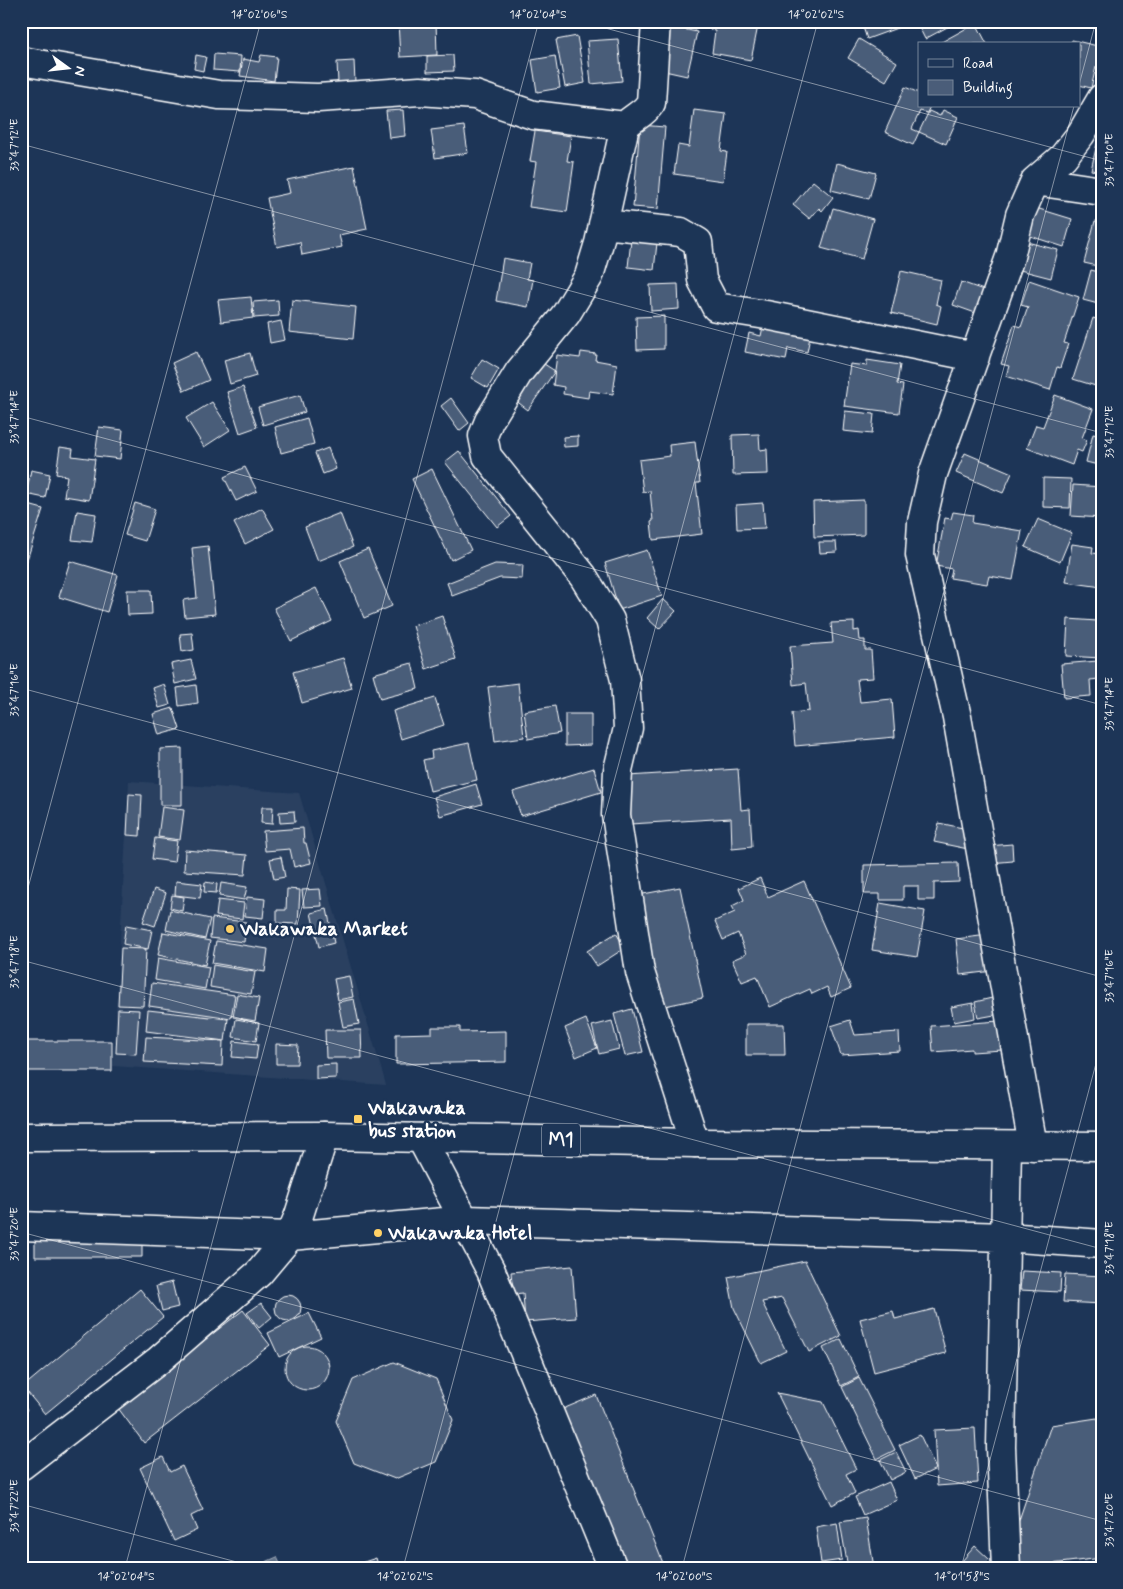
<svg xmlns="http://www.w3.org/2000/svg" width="1123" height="1589" viewBox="0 0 1123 1589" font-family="Mynerve,sans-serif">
<rect width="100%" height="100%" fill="#1d3557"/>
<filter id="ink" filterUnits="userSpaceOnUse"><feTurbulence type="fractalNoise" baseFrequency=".02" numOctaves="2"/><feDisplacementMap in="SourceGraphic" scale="10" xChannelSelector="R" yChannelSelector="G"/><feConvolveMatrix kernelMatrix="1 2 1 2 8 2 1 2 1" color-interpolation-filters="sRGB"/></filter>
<g filter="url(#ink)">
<path fill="#2a4161" d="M129,781L299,793L386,1085L113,1066Z"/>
<path fill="#617289" stroke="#a0aab8" d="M277,1557L282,1568H252Z"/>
<path fill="#4a5d79" stroke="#fff" d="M398,21H436L437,55L400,57Z
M670,21H697L695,29L670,23Z
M711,21H759L751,60L712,53L715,31L710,30Z
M861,21H907L908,24L867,39Z
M916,21H949L951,25L925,39Z
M1048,21H1064L1063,25Z
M976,23L987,44H938Z
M669,26L697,32L687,76L660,70Z
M577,36L585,83L565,87L556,40Z
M618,39L622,81L591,84L587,41Z
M859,39L897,62L886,81L848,58Z
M1072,40L1102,47L1101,68L1096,67L1091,88L1079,85V44H1071Z
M214,54L241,56L240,72L213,70Z
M196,55L206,57L203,71L194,69Z
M261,55L277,57L274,81L240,76L243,59L259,62Z
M453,55L454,71L427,72V56Z
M555,56L560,88L537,92L532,60Z
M354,61L355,82L338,83L337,62Z
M905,87L919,93V106H930L927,113L920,111L912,129L919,132L913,145L885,132Z
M403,110L405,136L389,138L386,111Z
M694,110L726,114L721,151L727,152L723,181L674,174L678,145L689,147Z
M943,110L958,117L946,144L919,132L929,111L940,116Z
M640,125L665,127L658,209L633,207Z
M464,126L468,153L435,158L431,130Z
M1100,130L1102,131V172L1091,170Z
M535,131L571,136L567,161L574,162L567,212L529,207L536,162L530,161Z
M837,163L876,173L869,199L831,190Z
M354,166L367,229L339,235L342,247L302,255L300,242L277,247L267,198L290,193L287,180Z
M813,181L833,197L822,211L819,208L810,219L793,205Z
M833,208L873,219L862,259L821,248Z
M1036,208L1072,219L1064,247L1027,235Z
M1095,221L1102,222V267L1084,263Z
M631,240L657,243L654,270L628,267Z
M1023,241L1058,250L1051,278L1016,269Z
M503,258L530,263L527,279L533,280L528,307L496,301Z
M1091,270L1102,273V305L1083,300Z
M901,271L941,280L936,304L941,306L937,324L891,313Z
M1029,280L1079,297L1064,343L1068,344L1060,368L1057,367L1050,390L1006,376L1009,366L1001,364L1014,325L1021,327L1028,307L1021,305Z
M961,282L989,292L981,315L953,305Z
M678,284L679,309L651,311L650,285Z
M251,297L253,318L221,322L218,300Z
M278,300L279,316L254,318L253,302Z
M292,300L356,307L353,339L289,332Z
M664,316V349L637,350L636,317Z
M1093,318L1102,321V388L1073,379Z
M281,321L285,340L270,343L267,324Z
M764,322L811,332L807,352L788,348L786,360L745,352L749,333L761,336Z
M196,352L209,380L184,391L172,363Z
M581,352L596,354L595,360L617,364L613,394L589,391L588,398L563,394L564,387L553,385L557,355L580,358Z
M250,353L256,376L230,384L224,360Z
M482,359L499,369L488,388L471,378Z
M867,360L900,365L897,384L903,385L899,413L844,406L850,364L867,366Z
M541,362L555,371L528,410L515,400Z
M243,387L257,427L240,433L227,392Z
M300,395L305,412L263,425L258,407Z
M1055,395L1093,409L1082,438L1087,440L1082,452L1077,450L1072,465L1027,448L1036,425L1043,427Z
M451,398L469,423L459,431L441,406Z
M212,402L230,430L204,447L186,418Z
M845,411L874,414L872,434L843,431Z
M307,418L314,444L281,453L275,427Z
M99,427L123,430L120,459L95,456Z
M759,434L760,450L767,449L768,474L733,475L732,435Z
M1093,434L1102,436V466L1086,462Z
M578,436V446L564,447L563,437Z
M695,442L700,483H696L702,534L653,540L651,522L653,521L650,491L643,492L639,460L670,456L669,445Z
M60,447L73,449L72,456L95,459L89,500L64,496L67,476L56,474Z
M328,448L336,469L323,474L315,453Z
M459,451L511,516L497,527L445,462Z
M965,453L1012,473L1003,493L956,473Z
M245,467L257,491L236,501L224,477Z
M432,469L471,550L451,560L412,479Z
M31,470L50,474L45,498L26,494Z
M1043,478L1071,479L1070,508L1043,507Z
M1073,485L1102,487V518L1071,516Z
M864,500V535L814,537L813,502Z
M21,503L43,509L21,579Z
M135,503L155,509L145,541L125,535Z
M763,503L765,528L737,529L736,505Z
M262,508L274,529L245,544L234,523Z
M77,511L96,514L92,542L72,540Z
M953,512L973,515L972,523L1022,531L1013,580L989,576L987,584L950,578L952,569L936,566L945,518L951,519Z
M340,513L353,547L318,561L305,527Z
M1038,519L1072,533L1060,562L1025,547Z
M819,542H836L837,552L820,553Z
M1072,544L1093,547L1092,553L1102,554V587L1066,582Z
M208,546L215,614L185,617L183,600L197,598L192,548Z
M368,549L392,606L364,618L340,561Z
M647,550L662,596L619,610L605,563Z
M70,561L118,575L107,612L59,597Z
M495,564L523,565L522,579L500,578L452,596L447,583Z
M316,588L332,621L291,641L274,608Z
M127,590H151L152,614L128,615Z
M663,599L676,611L659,629L647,618Z
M442,616L456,659L426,669L413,626Z
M1068,619L1097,621V634L1102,635L1101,658L1066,656Z
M854,622V631L859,630L860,640H865V650H871L873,678L857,679L860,702L892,699L895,737L795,746L792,713L809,711L806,683L793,685L790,646L833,643L831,623Z
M192,633L194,650L182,652L180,634Z
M343,658L352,688L302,703L293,672Z
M191,660L196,679L175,684L171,664Z
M1098,661L1099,679L1090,680L1091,696L1064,698L1061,664Z
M412,663L418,689L380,699L373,674Z
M518,683L524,737L495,741L488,687Z
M164,684L170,705L159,708L153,688Z
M196,685L198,703L179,706L177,688Z
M435,698L444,725L401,739L393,711Z
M555,706L560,733L528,739L524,711Z
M173,708L180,729L159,735L153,714Z
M565,714H591V745L565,746Z
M469,743L477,780L430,791L423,760L432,758L431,751Z
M182,748V805H160V749Z
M594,768L601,792L521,816L513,792Z
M738,769L741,810L750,809L752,847L732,849L731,818L630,824L628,776Z
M476,784L482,804L440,816L434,797Z
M129,794L142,795L140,836L127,835Z
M162,807L184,810L180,840L158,837Z
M262,807H273L272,824L261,823Z
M294,811L295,822L280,823L279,812Z
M939,823L972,830L968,849L934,842Z
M303,828L304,843H306L311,863L294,867L290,849L265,851L263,831Z
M155,838L177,841L174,862L152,859Z
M1012,844L1013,861L990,863L988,846Z
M185,850L247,855L245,875L184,871Z
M281,857L285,877L274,879L270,859Z
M958,863L959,882L934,883V900H918V886H903V900H880V894H864V865Z
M760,878L768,897L804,881L851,988L831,997L827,987L812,994L810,989L770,1007L757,976L742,982L732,960L746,954L738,933L723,940L715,921L735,912L732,906L744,900L739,888Z
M176,881L202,884L200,898L175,895Z
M205,882L217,884L216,893L204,892Z
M221,883L247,887L244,900L219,896Z
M680,887L703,998L660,1007L638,895Z
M154,889L166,893L155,926L143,922Z
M287,889L300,890L298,924L277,923V910H286Z
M320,889L322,906L304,907L302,890Z
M172,895L184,897L182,911L170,908Z
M247,897L265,899L263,918L245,916Z
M218,900L244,903L242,919L216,916Z
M880,903L925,911L917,957L872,950Z
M327,909L334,943L319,947L311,913Z
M170,910L210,919L205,939L166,930Z
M212,918L246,922L244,942L210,938Z
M126,925L152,930L148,949L123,944Z
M163,932L210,941L205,965L158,955Z
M616,933L625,948L597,966L587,951Z
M988,935L993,971L960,975L956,939Z
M216,941L268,949L265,972L212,963Z
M121,948L146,949L143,1006L118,1005Z
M158,958L209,967L205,989L155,980Z
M213,965L255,972L251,994L210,987Z
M349,976L353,997L338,1000L334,979Z
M152,983L235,995L231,1018L149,1006Z
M237,994L259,998L255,1021L233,1017Z
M996,997L1000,1014L978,1018L975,1002Z
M354,999L359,1024L343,1027L338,1002Z
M973,1003L975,1018L954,1022L951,1007Z
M118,1009L139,1010L136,1054L116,1053Z
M632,1009L643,1052L625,1056L614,1014Z
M148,1010L228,1019L225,1041L146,1031Z
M236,1019L259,1023L256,1041L233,1037Z
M586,1019L597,1048L576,1057L565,1028Z
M850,1020L855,1035L899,1032L900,1051L841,1055L831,1026Z
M612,1021L619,1049L599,1054L592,1026Z
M999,1021L1002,1050L972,1052V1049L933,1052L931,1026Z
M746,1024H784L785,1055H746Z
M432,1027H460V1032L506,1031V1062L396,1064V1034L432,1033Z
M325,1030H361L362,1058H326Z
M146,1037L223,1041L222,1066L144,1062Z
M21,1041H112V1071H21Z
M234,1041L258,1044L256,1059L232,1057Z
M276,1044L298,1045L297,1064H276Z
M336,1064V1078L316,1079V1065Z
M35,1239H142V1257H35Z
M21,1255H27V1328H21Z
M805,1261L841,1336L809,1352L782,1298L762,1302L786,1351L761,1363L734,1308L728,1277Z
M572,1266L576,1318L525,1322L523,1293L513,1294L511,1272Z
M1022,1271L1061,1273L1060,1292L1020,1290Z
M1065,1274L1102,1276V1304L1063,1302Z
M172,1282L178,1307L162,1311L156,1286Z
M140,1289L163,1317L45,1414L23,1387Z
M275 1308a13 13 0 1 1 26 0a13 13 0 1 1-26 0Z
M261,1303L272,1317L259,1328L247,1313Z
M934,1309L946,1353L874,1372L860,1319L893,1311L895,1319Z
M243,1310L270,1345L144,1443L118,1408Z
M309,1313L321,1337L279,1357L268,1333Z
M841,1339L859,1377L841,1386L823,1348Z
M285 1368a22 22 0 1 1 44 0a22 22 0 1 1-44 0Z
M394,1362L436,1379L453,1420L436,1462L395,1479L354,1463L336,1421L353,1380Z
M859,1378L895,1450L877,1459L842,1387Z
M777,1393L823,1402L856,1469L846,1474L855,1493L832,1505Z
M596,1395L665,1568H620L558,1411Z
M21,1402L27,1410L21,1415Z
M1097,1418L1102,1425V1558L1017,1568L1013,1538L1051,1425Z
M975,1428L978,1483L937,1486L934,1430Z
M920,1435L936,1469L915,1479L899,1445Z
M896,1452L906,1472L890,1480L880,1460Z
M163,1457L170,1472L182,1466L203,1510L191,1516L197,1530L174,1541L140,1468Z
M889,1482L897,1500L863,1515L855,1497Z
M866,1518L874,1568H848L840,1522Z
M837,1523L842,1560L821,1563L816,1527Z
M975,1546L989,1559L981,1568H969L962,1561Z
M376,1558L379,1568H346Z"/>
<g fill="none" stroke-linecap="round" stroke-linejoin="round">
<g stroke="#fff" stroke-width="31">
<path id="street" d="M656,21L651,103C642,116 635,115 625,126L599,243L589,276L566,314L519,372L489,421L483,436L487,456L583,576L610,620L625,680L628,728L618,770L616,815L640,972L695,1143
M21,61L219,95L318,98L420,91L475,95L533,115L625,126
M1035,181L1102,191
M603,224L681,232L698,242L702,280L716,307L766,315L975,357
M421,1138L491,1271L613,1568
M1033,1146L957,717L920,555L922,522L933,474L1010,257L1020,215L1035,181L1063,157L1081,134L1102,98
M21,1226L290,1236L466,1220L1005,1237L1102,1244
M21,1466L159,1360L259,1273L290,1236L299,1215L324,1136
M1006,1568L1001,1447L1007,1146"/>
</g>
<g stroke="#fff" stroke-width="31">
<path id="highway" d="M21,1137L324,1136L695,1143L1102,1146"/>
</g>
<use href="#street" stroke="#1d3557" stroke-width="28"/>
<use href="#highway" stroke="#1d3557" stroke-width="28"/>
</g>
</g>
<path fill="none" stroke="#fff" stroke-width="1" stroke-opacity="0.45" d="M579,21L1102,161M1079,85L1096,21M21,144L1102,433M21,416L1102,705M21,688L1102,977M21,914L261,21M21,960L1102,1249M21,1232L1102,1521M21,1504L259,1568M125,1568L539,21M403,1568L818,21M682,1568L1074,106M961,1568L1102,1041"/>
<g fill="#ffd166" stroke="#1d3557" stroke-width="2">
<circle cx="230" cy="929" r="5"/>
<rect x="353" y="1114" width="10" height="10" rx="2.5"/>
<circle cx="378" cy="1233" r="5"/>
</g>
<g text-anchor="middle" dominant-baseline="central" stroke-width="5" stroke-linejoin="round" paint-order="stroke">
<rect fill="#1d3557" stroke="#bbc2cd" stroke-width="1" x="542" y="1123.5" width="38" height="33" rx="4"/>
<g font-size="19" font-weight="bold" fill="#fff">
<text x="561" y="1140">M1</text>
</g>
<g font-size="20" font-weight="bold" fill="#fff" stroke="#1d3557" text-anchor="start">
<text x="240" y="929">Wakawaka Market</text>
<text x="368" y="1108">Wakawaka<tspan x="368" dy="23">bus station</tspan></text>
<text x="388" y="1233">Wakawaka Hotel</text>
</g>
</g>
<rect width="1123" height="1589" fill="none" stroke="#1d3557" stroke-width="55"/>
<rect x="918" y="42" width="162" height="65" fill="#1d3557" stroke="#77869a"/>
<rect x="928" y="59" width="25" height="8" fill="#1d3557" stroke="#77869a"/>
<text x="963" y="68" font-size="15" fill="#ffffff">Road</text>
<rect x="928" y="80" width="25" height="15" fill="#4a5d79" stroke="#77869a"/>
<text x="963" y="92" font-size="15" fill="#ffffff">Building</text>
<g transform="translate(68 68) rotate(105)" stroke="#1d3557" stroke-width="4" paint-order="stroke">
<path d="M0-4L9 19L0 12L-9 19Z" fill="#ffffff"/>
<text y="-8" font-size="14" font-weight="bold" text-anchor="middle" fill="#ffffff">N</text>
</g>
<rect x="28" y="28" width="1068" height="1534" fill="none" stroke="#fff" stroke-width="2"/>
<g font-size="12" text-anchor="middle" fill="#fff">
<text x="259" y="18">14°02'06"S</text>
<text x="538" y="18">14°02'04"S</text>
<text x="816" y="18">14°02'02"S</text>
<text transform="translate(14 145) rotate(-90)" y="4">33°47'12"E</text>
<text transform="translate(1109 160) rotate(-90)" y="4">33°47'10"E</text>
<text transform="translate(14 417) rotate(-90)" y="4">33°47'14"E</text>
<text transform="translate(1109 432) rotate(-90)" y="4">33°47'12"E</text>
<text transform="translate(14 690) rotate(-90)" y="4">33°47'16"E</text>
<text transform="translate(1109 704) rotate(-90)" y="4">33°47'14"E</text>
<text transform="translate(14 962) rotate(-90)" y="4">33°47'18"E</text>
<text transform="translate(1109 976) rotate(-90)" y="4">33°47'16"E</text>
<text transform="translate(14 1234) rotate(-90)" y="4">33°47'20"E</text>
<text transform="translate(1109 1248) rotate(-90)" y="4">33°47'18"E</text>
<text transform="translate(14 1506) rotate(-90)" y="4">33°47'22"E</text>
<text transform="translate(1109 1520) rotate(-90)" y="4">33°47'20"E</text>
<text x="126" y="1580">14°02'04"S</text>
<text x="405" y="1580">14°02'02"S</text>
<text x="684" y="1580">14°02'00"S</text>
<text x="962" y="1580">14°01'58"S</text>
</g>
</svg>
